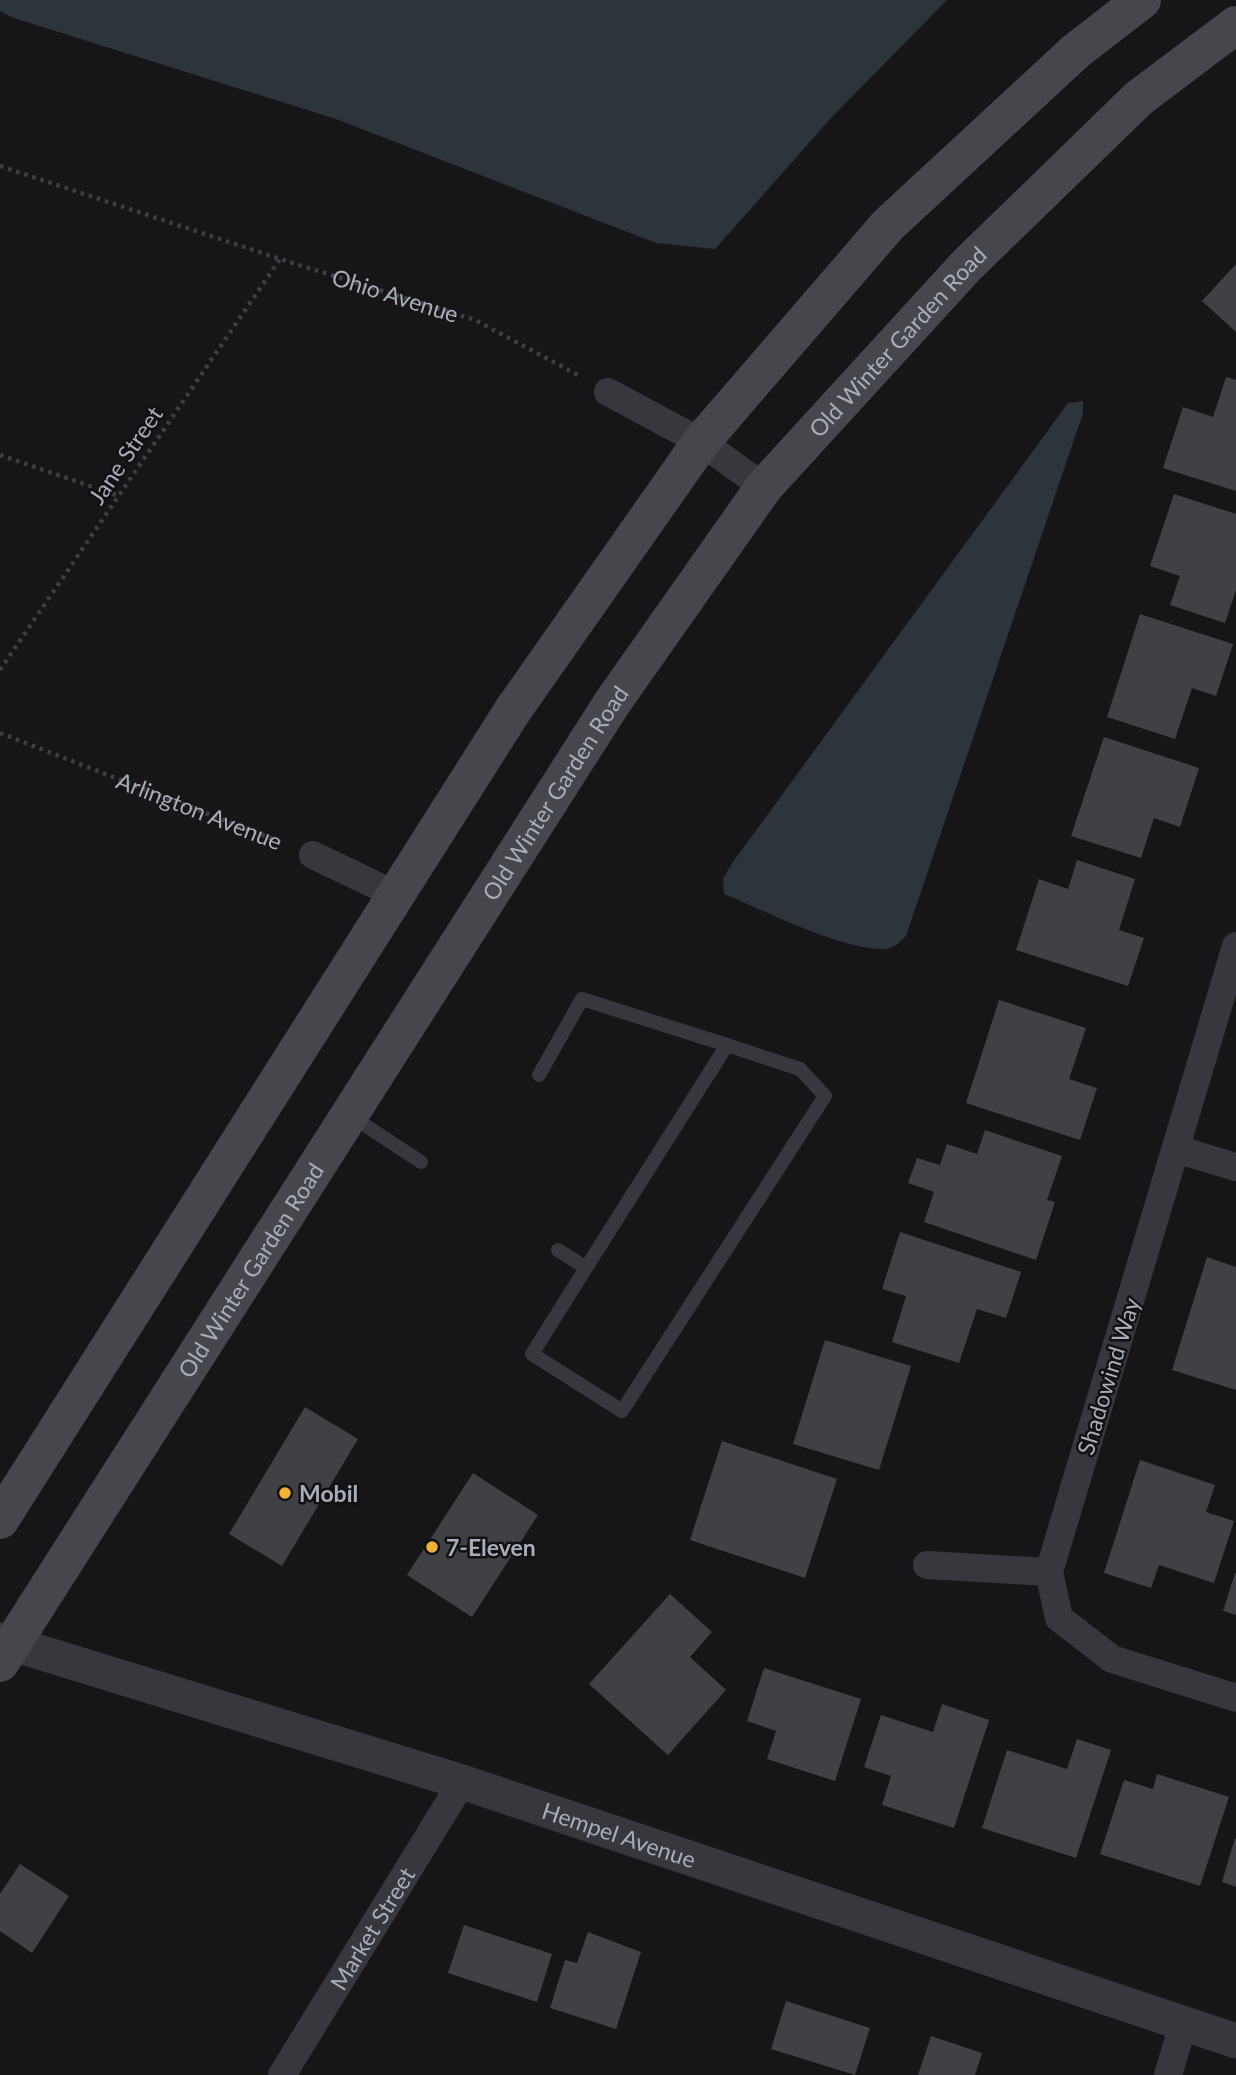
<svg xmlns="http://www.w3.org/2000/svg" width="1236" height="2075" viewBox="0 0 1236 2075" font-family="Lato,sans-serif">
<rect width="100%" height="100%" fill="#161618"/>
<path fill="#2c353c" d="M0,0H947L831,118L715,249L656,243L336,119L14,18L0,11Z
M1083,401V413L906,936C899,943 893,949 883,949C839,949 766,911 724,894L723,878L733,862L1068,403Z"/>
<path fill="#404145" d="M1236,264V332L1202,301Z
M1226,377L1236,380V491L1163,468L1183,407L1213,417Z
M1174,494L1236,514V590L1225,623L1170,605L1180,576L1150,566Z
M1140,614L1233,644L1216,696L1192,688L1175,739L1107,717Z
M1104,737L1199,768L1180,827L1154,818L1141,858L1071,836Z
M1077,860L1135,879L1119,930L1144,938L1128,986L1016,950L1039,879L1068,889Z
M999,1000L1086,1028L1069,1079L1097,1088L1080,1140L966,1103Z
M985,1130L1062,1156L1047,1200L1055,1202L1036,1260L924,1222L934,1192L908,1183L917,1158L940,1165L947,1144L977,1154Z
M900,1232L1021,1272L1006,1318L977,1309L959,1363L892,1342L906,1296L882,1289Z
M1207,1257L1236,1267V1390L1172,1370Z
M825,1340L911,1366L879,1470L793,1444Z
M305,1407L358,1439L282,1566L229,1534Z
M722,1441L837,1479L805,1578L690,1540Z
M1140,1460L1215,1485L1206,1512L1234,1521L1214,1583L1159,1565L1151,1588L1104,1573Z
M473,1473L538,1515L472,1617L407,1575Z
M1235,1573H1236V1615L1223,1611Z
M670,1594L712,1632L690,1657L726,1690L668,1755L589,1684Z
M764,1668L861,1699L835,1781L767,1759L776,1731L747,1721Z
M942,1704L989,1720L954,1828L882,1805L891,1776L864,1767L881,1715L933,1732Z
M1077,1739L1111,1750L1076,1858L982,1828L1007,1750L1067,1769Z
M1157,1774L1229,1797L1200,1886L1100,1854L1124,1780L1153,1789Z
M1235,1838L1236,1839V1887L1222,1882Z
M20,1864L69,1896L32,1953L0,1931V1894Z
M464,1925L552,1954L537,2002L448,1973Z
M588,1932L641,1952L616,2029L550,2008L565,1960L577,1963Z
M786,2001L870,2028L855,2075L771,2049Z
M931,2036L982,2053L975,2075H918Z"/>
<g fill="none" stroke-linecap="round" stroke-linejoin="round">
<g stroke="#3d3f44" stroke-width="4.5" stroke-dasharray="3.5 5" stroke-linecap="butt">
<path id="s1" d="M0,166L280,259L475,320L580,376"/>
<path d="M0,455L119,496"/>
<path d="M0,670L280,259"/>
<path id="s2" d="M0,733L283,843"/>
</g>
<path stroke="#37383d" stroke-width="14" d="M539,1075L582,999L727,1045L586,1268L558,1250
M351,1116L421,1162
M586,1268L532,1354L622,1411L825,1096L800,1069L727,1045"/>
<g stroke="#37383d" stroke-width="28">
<path d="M608,392L701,442L764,487"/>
<path d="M313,855L394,894"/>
<path d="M1236,946L1049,1572L1059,1618L1112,1659L1236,1698"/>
<path d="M1176,1149L1236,1167"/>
<path d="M927,1565L1049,1572"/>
<path id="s3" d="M282,2075L462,1782"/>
<path d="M1168,2075L1183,2025"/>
</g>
<path stroke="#37383d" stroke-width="35" id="s4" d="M0,1640L462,1782L1236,2041"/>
<g stroke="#45474d" stroke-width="38">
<path d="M0,1520L513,710L701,442L888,225L1076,51L1142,0"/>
<path id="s5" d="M0,1663L612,703L764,487L967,265L1139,98L1236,25"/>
</g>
</g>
<g fill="#f2b134" stroke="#111113" stroke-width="2.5">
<circle cx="285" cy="1493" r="7"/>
<circle cx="432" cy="1547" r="7"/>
</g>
<g text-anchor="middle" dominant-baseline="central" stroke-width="5" stroke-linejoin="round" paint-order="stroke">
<g font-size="23" fill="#a8adb8" stroke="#111113">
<text stroke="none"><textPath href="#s1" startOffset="416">Ohio Avenue</textPath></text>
<text stroke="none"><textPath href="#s5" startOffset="1600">Old Winter Garden Road</textPath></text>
<text transform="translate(125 455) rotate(-56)">Jane Street</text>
<text stroke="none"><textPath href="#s5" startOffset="1032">Old Winter Garden Road</textPath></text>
<text stroke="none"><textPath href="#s2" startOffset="214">Arlington Avenue</textPath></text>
<text stroke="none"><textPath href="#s5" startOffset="466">Old Winter Garden Road</textPath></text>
<text transform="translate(1108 1376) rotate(-73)">Shadowind Way</text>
<text stroke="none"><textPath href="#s4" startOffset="649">Hempel Avenue</textPath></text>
<text stroke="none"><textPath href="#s3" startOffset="172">Market Street</textPath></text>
</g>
<g font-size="23" font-weight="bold" fill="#a8adb8" stroke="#111113" text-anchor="start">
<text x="299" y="1493">Mobil</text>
<text x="446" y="1547">7-Eleven</text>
</g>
</g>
</svg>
